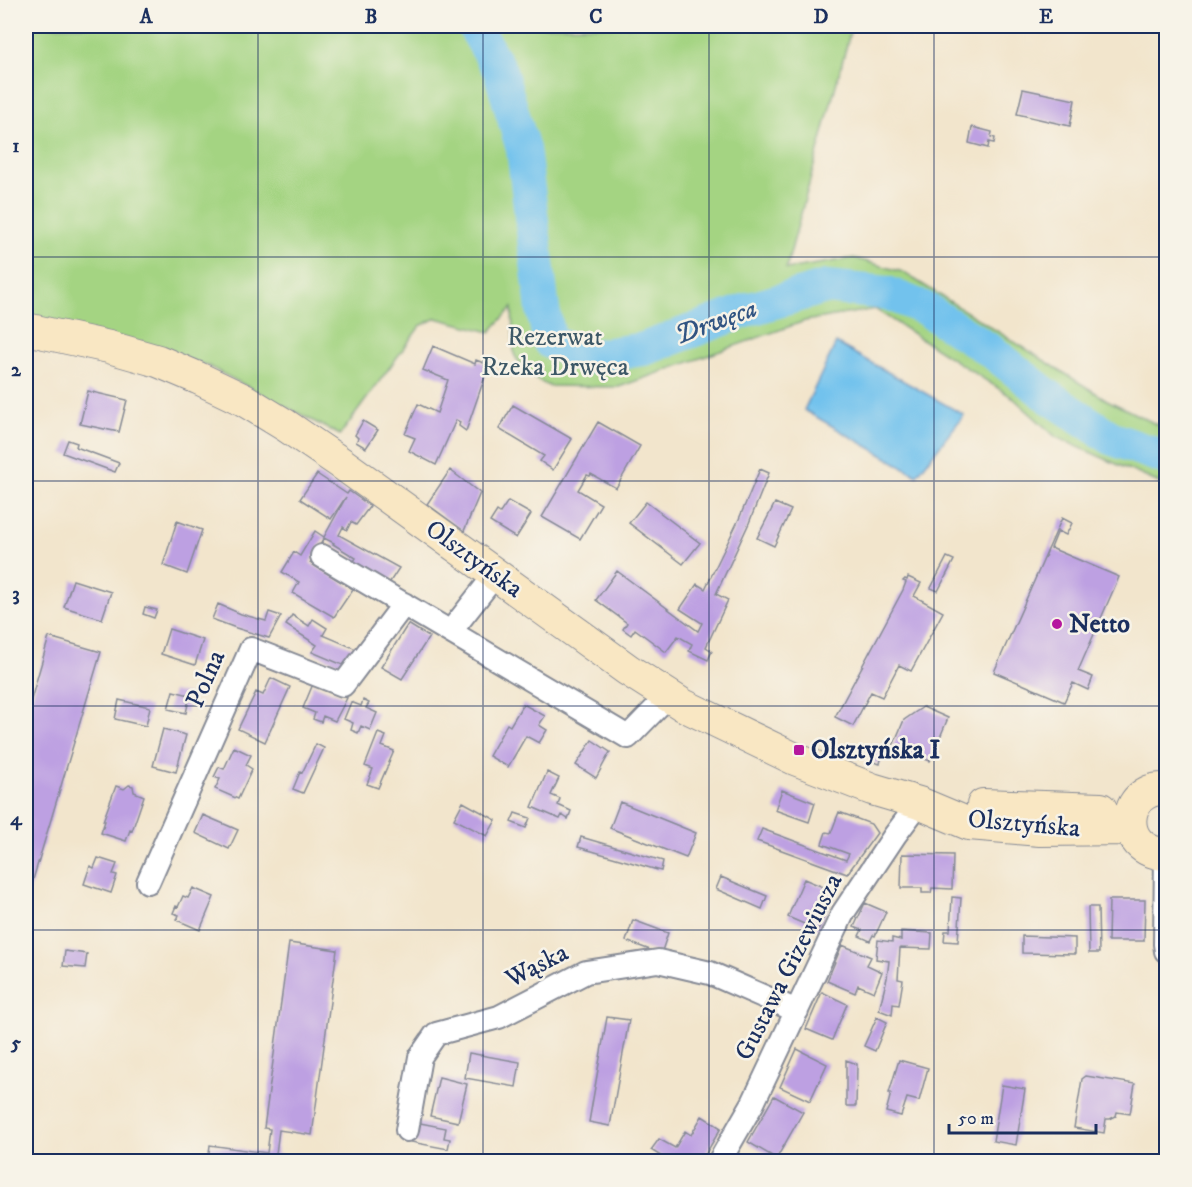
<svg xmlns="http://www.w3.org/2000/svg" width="1192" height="1187" viewBox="0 0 1192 1187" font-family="'IM FELL DW Pica',serif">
<rect width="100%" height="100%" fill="#f7f3e8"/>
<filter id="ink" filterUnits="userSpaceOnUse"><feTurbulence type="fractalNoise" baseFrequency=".0167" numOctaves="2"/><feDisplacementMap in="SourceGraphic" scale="12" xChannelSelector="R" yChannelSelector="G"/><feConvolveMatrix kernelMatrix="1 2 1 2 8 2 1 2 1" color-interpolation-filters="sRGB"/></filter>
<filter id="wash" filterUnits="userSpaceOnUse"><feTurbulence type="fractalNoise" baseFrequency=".008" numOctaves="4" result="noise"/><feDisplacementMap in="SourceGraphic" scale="24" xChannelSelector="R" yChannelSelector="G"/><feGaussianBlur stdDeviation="1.35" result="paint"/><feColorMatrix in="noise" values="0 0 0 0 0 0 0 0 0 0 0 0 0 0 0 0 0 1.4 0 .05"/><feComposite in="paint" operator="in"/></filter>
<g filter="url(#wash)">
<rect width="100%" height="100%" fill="#f2e5cc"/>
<path fill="#a4d482" stroke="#608270" stroke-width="1.5" d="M26,26H852L786,269L854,258L903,272L1107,400L1166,429V486L1056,437L1012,397L875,309L805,321L619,387L549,386C536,381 520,367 514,354L512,308L490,332L436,318L420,326L340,435L206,365L26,316Z"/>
<path fill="#72c2ed" stroke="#4678a6" stroke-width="1.5" d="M836,343L964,415L917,475L804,410Z"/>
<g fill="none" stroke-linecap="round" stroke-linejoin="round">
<path stroke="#72c2ed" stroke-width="34" d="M474,26L500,71L523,149L543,310L550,342L589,357L644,349L747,310L826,287L887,293L924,308L991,351L1048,396L1113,439L1166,458"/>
</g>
<g id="blocks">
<path fill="#bda0e2" d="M1023,89L1075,100L1070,126L1017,114Z
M972,127L992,132L991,137L995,138L994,143L989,142L988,148L969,143Z
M433,346L475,364L476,360L489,365L466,431L459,426L460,422L456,420L436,465L409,451L415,438L405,434L418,404L437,413L448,380L423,370Z
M88,391L127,400L119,432L80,424Z
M513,405L572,439L553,470L540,461L544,456L499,429Z
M363,421L378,430L366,448L356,442L358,438L355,435Z
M598,422L640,446L616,488L591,474L590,476L587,475L578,490L601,504L580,539L542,517Z
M68,440L77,443L76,447L119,463L115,472L63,453Z
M760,469L769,473L749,523L716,594L728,600L706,647L712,651L708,660L689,651L692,644L678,636L666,652L635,629L631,635L623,629L627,623L596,600L617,571L698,631L702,623L680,609L697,584L705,589L739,519Z
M450,470L480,493L464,531L427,504Z
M317,474L347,494L349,491L370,506L356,525L351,522L347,530L343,527L339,535L399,568L386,588L351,566L356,558L333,544L334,543L324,538L310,563L353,589L334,617L293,593L299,582L282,572L294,552L300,556L315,531L324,537L346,497L331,519L300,499Z
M508,501L531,514L516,538L490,522L497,511L500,513Z
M646,502L700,543L683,564L629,523Z
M775,503L791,510L774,546L757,538Z
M1062,518L1072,523L1066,535L1058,531L1051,548L1119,577L1078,671L1093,677L1088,690L1073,683L1064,702L994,672Z
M177,521L202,530L187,574L163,565Z
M947,557L954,560L938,591L931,588Z
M908,577L921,583L914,596L943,612L911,671L899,665L882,697L871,692L853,726L835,717L903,590L906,582L903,581L905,579L907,580Z
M73,580L111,592L102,619L64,607Z
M218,604L241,614L266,621L269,612L281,616L269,638L236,628L212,619Z
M145,607L157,610L154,618L143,614Z
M292,615L309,626L313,619L327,628L323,635L361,651L350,668L312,652L317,645L286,625Z
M408,624L429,637L402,679L381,667Z
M169,629L203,640L195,665L161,654Z
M49,637L101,652L29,893L26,892V717Z
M271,678L290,687L265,742L238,729L256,692L263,695Z
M313,684L347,698L335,721L323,716L321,722L313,719L315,713L303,708Z
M173,691L190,695L186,713L168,709Z
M119,700L150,707L146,726L115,719Z
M363,700L369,703L366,708L377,713L370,730L361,726L358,733L351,730L353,723L344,719L351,702L361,706Z
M523,704L545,716L539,725L547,730L539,743L526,736L508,767L489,756L507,724L510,726Z
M923,707L948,718L930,761L893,746L904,720Z
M163,729L186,735L176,772L153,766Z
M378,733L386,736L382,746L394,751L378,788L367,784L373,769L365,766Z
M592,740L610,752L596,778L576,765Z
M316,744L324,748L303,793L293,789L300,772L302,773Z
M234,747L251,755L246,765L252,769L238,799L215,789L220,779L214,777L219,767L224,769Z
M874,748L883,750L880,764L870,761Z
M547,772L559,778L551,795L560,799L558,805L571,811L568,819L562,815L560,819L532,807Z
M129,785L133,786L134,792L144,796L132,831L130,830L126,841L101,833L105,821H103L116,786L124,789Z
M782,790L815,803L809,822L775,810Z
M463,802L496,820L487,836L454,819Z
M620,802L696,833L686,858L610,828Z
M839,812L871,824L877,833L847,874L757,841L762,829L846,860L849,854L822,844L826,832L831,833Z
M515,813L530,818L526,828L511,822Z
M203,815L238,830L229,849L195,833Z
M581,837L663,861L661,871L578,847Z
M902,854L953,855L952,889L932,888L931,893H922V888H901Z
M98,858L117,864L113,874L117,875L111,893L84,884L90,866L94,868Z
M721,877L767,896L762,909L716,889Z
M804,879L835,892L818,930L788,917L792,907Z
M193,888L214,897L200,930L177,920L179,915L173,913L176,906L178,907L183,896L188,898Z
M952,897L961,898L958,942L944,941L945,931H950Z
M1109,900H1145L1144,941H1108Z
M865,903L886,912L875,936L873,935L870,941L859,936L862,930L854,927Z
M1088,907H1098L1099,953H1089Z
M633,920L668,933L661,954L626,941Z
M901,931L932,933L931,949L900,948L898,979L903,980L899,1005L893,1004L892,1015L879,1010L887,978L889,961L876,959L878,940L892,942V938L901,940Z
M1022,936L1075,938V954L1022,953Z
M289,943L337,950L312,1135L279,1130L276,1154L310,1159L309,1162H208L210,1145L267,1153L270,1129L264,1128Z
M842,945L871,957L867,965L882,972L874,992L858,985L855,993L827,981Z
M65,951L87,954L85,968L63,966Z
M822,992L847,1004L832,1040L806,1029Z
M607,1017L629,1020L610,1126L589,1122Z
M877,1017L887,1022L875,1051L864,1046Z
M797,1049L827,1064L810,1101L780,1087Z
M469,1053L520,1062L516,1087L465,1078Z
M846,1060L857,1064L856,1106H846Z
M899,1060L928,1068L919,1101L907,1098L901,1116L886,1112L891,1093H889Z
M1086,1076L1135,1084L1130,1114L1117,1112L1116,1116L1110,1119H1106L1104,1133L1074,1128L1082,1079Z
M439,1077L467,1084L458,1122L430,1116Z
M1002,1085L1025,1089L1016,1145L993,1141Z
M774,1096L803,1112L778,1156L782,1158L780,1162H771L774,1157L748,1142Z
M702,1116L721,1128L701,1162H670L651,1150L659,1139L675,1148L685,1131L691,1135Z
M415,1122L446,1128L444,1138L450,1139L448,1149L411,1142Z"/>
</g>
</g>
<g filter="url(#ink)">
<use href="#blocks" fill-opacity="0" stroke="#868a95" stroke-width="1.5"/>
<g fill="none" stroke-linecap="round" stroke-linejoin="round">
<g stroke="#868a95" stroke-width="26">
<path id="street" d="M322,556L628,737L668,696
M451,631L495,575
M1166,854L1165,944L1166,951
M148,882L251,649L343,685L404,604
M407,1130L420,1057L436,1034L499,1017L586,972L658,961L710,973L797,1011
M719,1162L753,1103L843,913L895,835L919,803"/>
</g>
<g stroke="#868a95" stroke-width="34">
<path id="secondary" d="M26,329L109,347L158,361L198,378L244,400L285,425L341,463L628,670L683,705L795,759L872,789L919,803L969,824L1040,830L1131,829
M1166,789C1121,786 1116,852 1166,854
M983,805L1101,809"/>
</g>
<use href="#street" stroke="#fff" stroke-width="22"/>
<use href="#secondary" stroke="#f9e7c3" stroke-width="32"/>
</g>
</g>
<path fill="none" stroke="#1b2f5e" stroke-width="1.5" stroke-opacity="0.55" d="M258,26V1162M483,26V1162M709,26V1162M934,26V1162M26,257H1166M26,481H1166M26,706H1166M26,930H1166"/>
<g fill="#b5179e" stroke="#f7f3e8" stroke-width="2">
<circle cx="1057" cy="624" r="6"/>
<rect x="793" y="744" width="12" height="12" rx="3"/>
</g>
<g text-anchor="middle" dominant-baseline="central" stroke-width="5" stroke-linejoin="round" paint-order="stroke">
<g font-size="26" fill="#3d5867" stroke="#f7f3e8">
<text x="555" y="337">Rezerwat<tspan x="555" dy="30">Rzeka Drwęca</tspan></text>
</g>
<g font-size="26" fill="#1b2f5e" stroke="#f7f3e8">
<text transform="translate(474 559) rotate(36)">Olsztyńska</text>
<text transform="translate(206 679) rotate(-66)">Polna</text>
<text transform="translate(1024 824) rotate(5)">Olsztyńska</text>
<text transform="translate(537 966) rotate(-27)">Wąska</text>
<text transform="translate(789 967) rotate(-63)">Gustawa Gizewiusza</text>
</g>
<g font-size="26" font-weight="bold" fill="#1b2f5e" stroke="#f7f3e8" text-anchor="start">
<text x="1069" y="624">Netto</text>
<text x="811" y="750">Olsztyńska I</text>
</g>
<g font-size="27" font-style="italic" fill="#315482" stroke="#f7f3e8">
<text transform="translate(716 322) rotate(-20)">Drwęca</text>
</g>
</g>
<rect width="1192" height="1187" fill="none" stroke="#f7f3e8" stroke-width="66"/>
<path d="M949 1124v9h147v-9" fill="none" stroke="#1b2f5e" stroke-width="3"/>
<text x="958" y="1124" font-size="18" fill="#1b2f5e" stroke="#f7f3e8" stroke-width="4.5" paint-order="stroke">50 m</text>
<rect x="33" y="33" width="1126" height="1121" fill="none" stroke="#1b2f5e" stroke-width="2"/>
<g font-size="20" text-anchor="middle" font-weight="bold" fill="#1b2f5e">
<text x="146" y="23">A</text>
<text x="371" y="23">B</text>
<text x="596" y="23">C</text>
<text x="821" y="23">D</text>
<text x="1046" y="23">E</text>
<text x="16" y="152">1</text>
<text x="16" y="376">2</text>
<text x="16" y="600">3</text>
<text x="16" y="825">4</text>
<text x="16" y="1049">5</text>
</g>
</svg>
